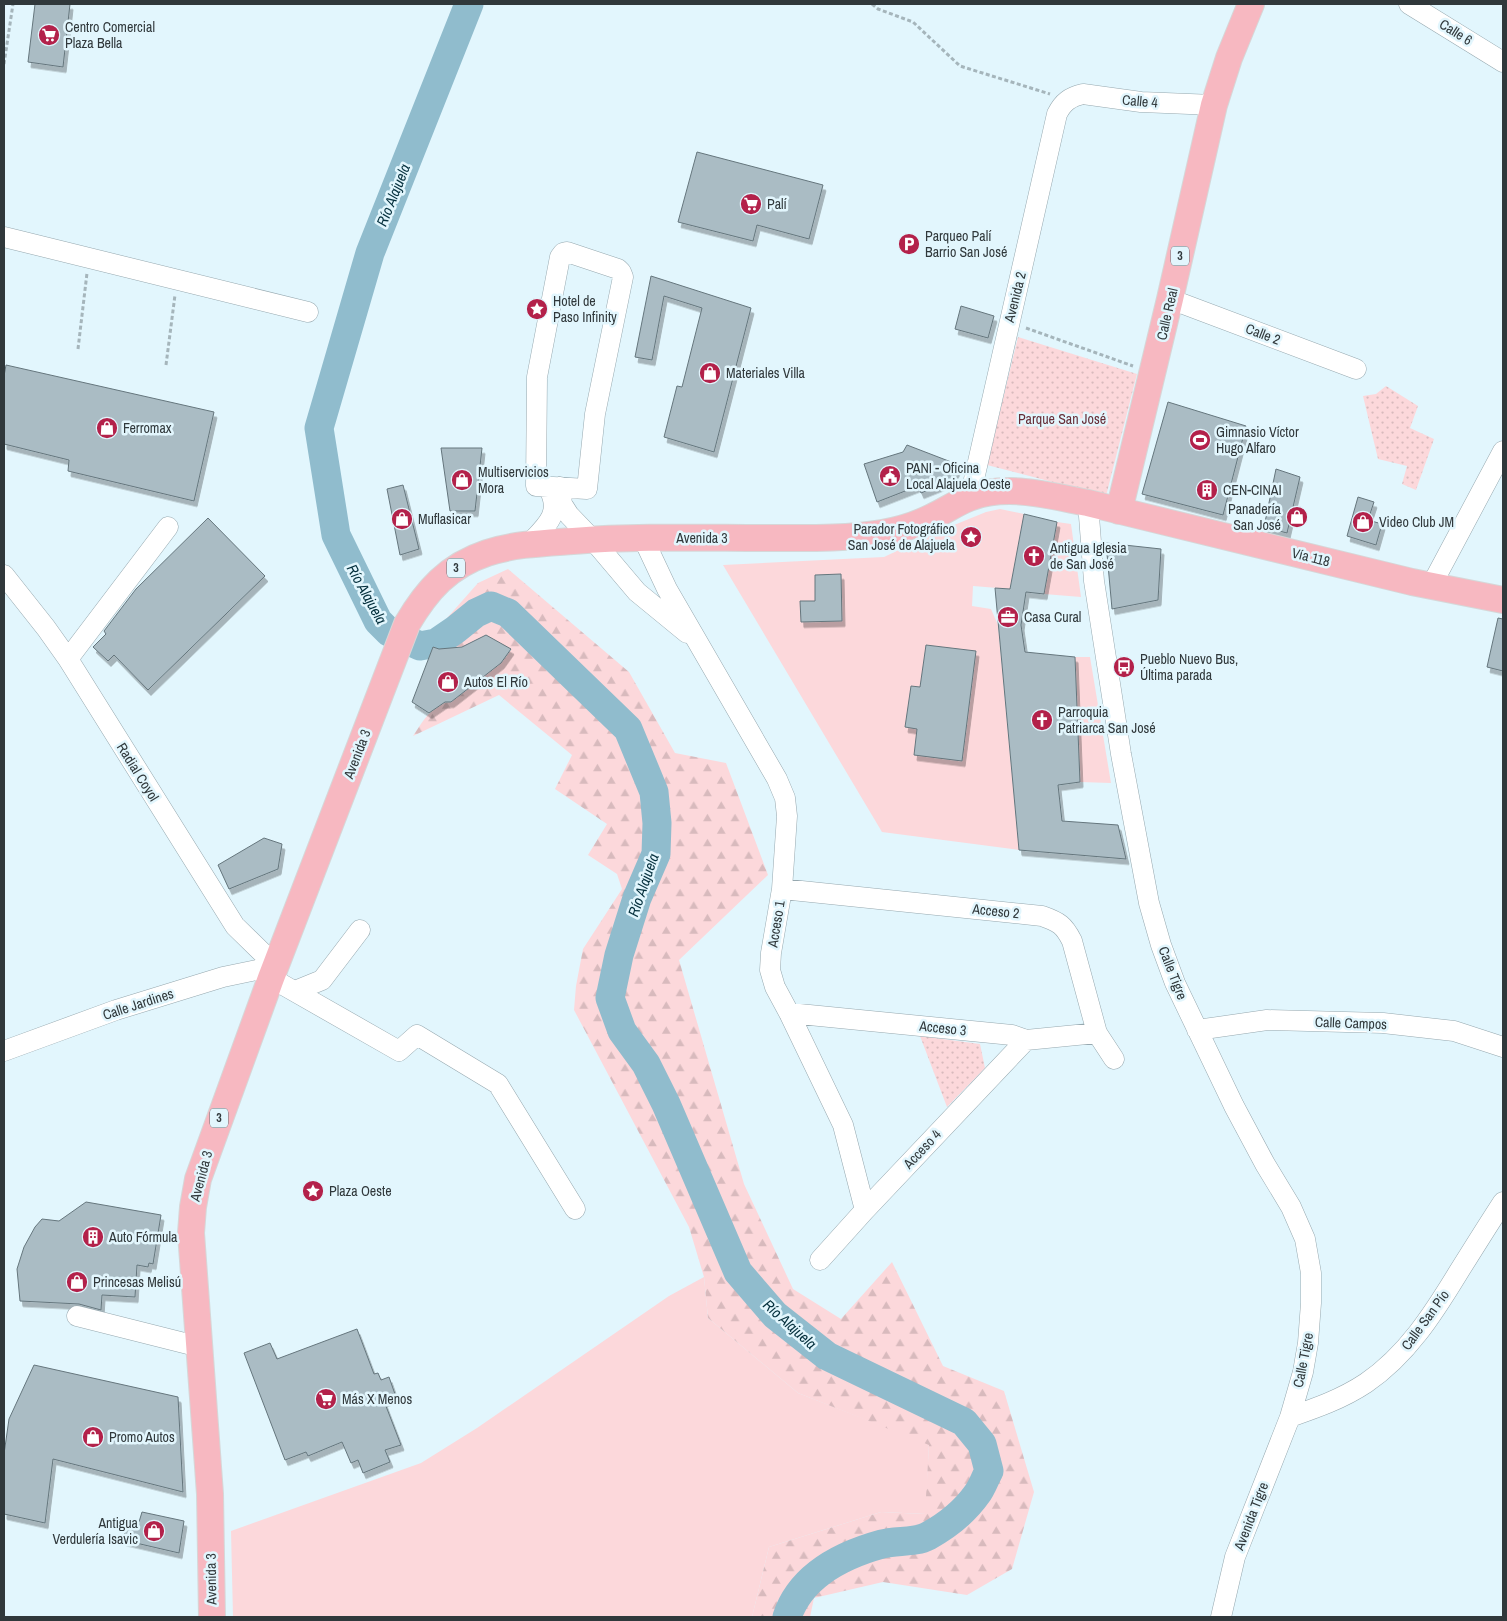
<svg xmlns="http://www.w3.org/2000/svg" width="1507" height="1621" viewBox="0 0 1507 1621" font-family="'Archivo Narrow',sans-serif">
<defs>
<pattern id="forest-firs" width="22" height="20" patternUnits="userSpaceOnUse" patternTransform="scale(1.25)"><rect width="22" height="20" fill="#fcd8db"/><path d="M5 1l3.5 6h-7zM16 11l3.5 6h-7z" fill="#d8babd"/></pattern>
<pattern id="park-dots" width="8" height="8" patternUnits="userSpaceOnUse" patternTransform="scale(1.25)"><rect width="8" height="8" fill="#fcd8db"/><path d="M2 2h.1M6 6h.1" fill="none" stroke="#d8babd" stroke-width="1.8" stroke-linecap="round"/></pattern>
<filter id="shadow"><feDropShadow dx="3" dy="5.5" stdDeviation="0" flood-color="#0004"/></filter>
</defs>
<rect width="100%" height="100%" fill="#e2f6fd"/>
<path fill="#fcd8db" d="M1000,509L1024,514L1010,589L973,586L972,606L991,609L998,625L1019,850L882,832L723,565L884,557L937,532L986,512Z
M1057,522L1071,524L1081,597L1044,594Z
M1075,657H1090L1111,783L1080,782Z
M704,1277L708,1318L798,1393L929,1444L926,1514L881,1512L769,1547L752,1617H233L231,1531L421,1463L477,1428L669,1296Z"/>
<path fill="url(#forest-firs)" d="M508,569L629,672L675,753L726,763L768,875L679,960L744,1184L793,1289L841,1319L892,1262L943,1366L1004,1391L1034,1492L1012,1569L967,1595L883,1582L814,1598L810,1617H752L769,1547L881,1512L925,1514L929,1445L798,1393L708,1318L704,1277L689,1227L574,1010L576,986L583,949L622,889L617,874L588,855L607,824L555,789L572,755L499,695L413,736C422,723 433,702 451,702L501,663L511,650L486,635L462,647L439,649L416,653L478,583Z"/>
<path fill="url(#park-dots)" d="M1018,337L1137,374L1106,496L987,465Z
M1386,386L1418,406L1410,428L1434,439L1416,490L1402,484L1407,466L1378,459L1363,396L1376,394Z
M920,1036L980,1044L985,1068L947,1107Z"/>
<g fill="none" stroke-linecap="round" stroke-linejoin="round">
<path stroke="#90bccd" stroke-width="29" d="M469,4L370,253L319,428L336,535L378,621L389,632L420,646L436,643L455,630L476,613L491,606L508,613L628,729L654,792L657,823L656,854L637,898L619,955L610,998L622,1031L646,1064L666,1104L738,1272L775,1315L827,1356L964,1422L982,1444L989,1471C985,1478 982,1488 977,1494C965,1511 946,1526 928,1536C915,1543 896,1540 882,1544C842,1555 801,1575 787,1617"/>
</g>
<path fill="#aabcc4" stroke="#65767d" filter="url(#shadow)" d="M35,4H70L63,67L28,62Z
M697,152L823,185L809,239L757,225L753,241L678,222Z
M651,276L751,308L714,452L664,437L677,386L682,387L702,308L664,296L652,360L635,357Z
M961,306L994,316L988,338L955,329Z
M6,365L214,412L194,501L68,471L69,460L4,444V376Z
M1168,402L1246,426L1223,515L1142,494Z
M907,445L959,465L951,481L921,493L918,486L877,502L864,464L903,452Z
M441,448H482L475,511H450Z
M1276,469L1300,477L1287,533L1264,527Z
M403,485L419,549L400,555L387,489Z
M1358,497L1374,502L1368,520L1382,524L1376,545L1347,536Z
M1024,514L1057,522L1044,594L1026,592L1021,625L1025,652L1075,657L1080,782L1058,785L1062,821L1118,825L1126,859L1019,850L995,588L1010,589Z
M208,518L265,576L148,690L114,655L108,661L93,647L106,634L104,631L136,589Z
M1106,543L1161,549L1158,600L1112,609Z
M841,574L842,621L801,622L800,601H815V575Z
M1498,618L1503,619V671L1487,667Z
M486,635L511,649L501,663L451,702H445L429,713L412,702L433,647L439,649L462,647Z
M926,645L976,651L962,761L914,755L917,729L905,727L911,686L920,687Z
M264,838L282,844L278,869L229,889L218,865Z
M86,1202L161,1215L153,1264L149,1263L148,1267L137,1265L135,1297L102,1295L101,1310L79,1304L20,1301L17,1269L24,1247L35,1227L42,1219L59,1221Z
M357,1329L374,1374L378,1373L381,1380L389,1377L396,1397L384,1401L401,1445L385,1450L390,1462L363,1473L358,1460L351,1463L342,1442L308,1456L306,1452L285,1460L244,1353L270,1343L277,1359Z
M34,1365L178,1397L183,1492L53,1459L45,1523L4,1514V1454L9,1419Z
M142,1512L184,1521L179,1553L123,1540L128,1519L139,1522Z"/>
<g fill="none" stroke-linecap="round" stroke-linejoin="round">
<g stroke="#96a8af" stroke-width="21">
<path id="minor" d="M1409,4L1503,62
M4,237L308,312
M567,252L618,269L621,272L623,277L595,414L587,489L536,486L537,377L560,257L563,253Z
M1170,299L1356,369
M560,487L562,504L569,515L593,540L637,592L687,633
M970,497C998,369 1029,242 1057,114C1063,102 1070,97 1083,94L1141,102L1214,105
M1088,503L1094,581L1121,754L1149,903L1161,945L1175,983L1234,1106L1265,1164L1291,1207L1305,1239L1311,1273V1303L1308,1343L1303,1372L1290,1417L1235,1557L1221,1617
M643,538L667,589L777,779L785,798L787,816L782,889L771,953L770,970L775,987L789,1013L843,1125L865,1210
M528,545C544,528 563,514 549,489
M4,575L46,628L68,659L235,926L276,966
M1431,586L1503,451
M68,659L168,527
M782,889L1042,916C1059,922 1064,925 1072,941L1097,1033L1114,1059
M271,978L399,1051L417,1035L498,1084L575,1209
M295,991L322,980L360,930
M789,1013L1012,1035L1026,1040L1097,1033
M1197,1030L1267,1020L1383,1023L1454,1031L1503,1047
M4,1051L116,1010L223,977L276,966
M820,1260L865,1210L1026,1040
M77,1316L200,1347
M1290,1417C1316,1408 1342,1399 1366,1383C1407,1355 1433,1314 1458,1273C1473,1249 1488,1225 1503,1202"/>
</g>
<g stroke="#d6d7d8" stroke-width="28">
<path id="major" d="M1119,511L1170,299L1214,105L1229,58L1251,4
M212,1617L210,1494L191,1233L193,1207L198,1179L271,978L407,624C427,590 448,566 487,553C514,544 544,543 573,541C638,536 704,538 769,538C807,538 845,539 882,533C900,530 916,525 932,517C945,511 956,503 969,498C1007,483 1051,496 1088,503L1412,582L1503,600"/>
</g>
<path stroke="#a5b5bb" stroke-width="3" stroke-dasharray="4 2.5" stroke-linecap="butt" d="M872,4L878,9L913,22L960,66L1050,94
M4,64L13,4
M1026,328L1133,366
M78,349L87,273
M166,365L175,295"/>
<use href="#minor" stroke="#fff" stroke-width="20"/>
<use href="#major" stroke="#f7b8c1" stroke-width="26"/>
</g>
<defs>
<g id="supermarket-disc" transform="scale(1.125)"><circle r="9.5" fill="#b3214a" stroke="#e2f6fd"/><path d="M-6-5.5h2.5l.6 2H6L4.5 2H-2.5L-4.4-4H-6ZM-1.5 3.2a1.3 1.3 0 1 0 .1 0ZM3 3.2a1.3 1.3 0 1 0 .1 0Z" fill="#fff"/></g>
<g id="parking-disc" transform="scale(1.125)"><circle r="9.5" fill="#b3214a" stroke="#e2f6fd"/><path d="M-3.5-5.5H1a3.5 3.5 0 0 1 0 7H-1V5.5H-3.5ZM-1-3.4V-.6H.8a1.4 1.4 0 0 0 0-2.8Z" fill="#fff"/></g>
<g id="sight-disc" transform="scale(1.125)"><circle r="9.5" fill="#b3214a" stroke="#e2f6fd"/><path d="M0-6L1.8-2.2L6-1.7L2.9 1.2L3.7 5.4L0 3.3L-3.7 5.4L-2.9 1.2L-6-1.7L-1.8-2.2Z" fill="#fff"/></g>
<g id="shop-disc" transform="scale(1.125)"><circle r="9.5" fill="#b3214a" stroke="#e2f6fd"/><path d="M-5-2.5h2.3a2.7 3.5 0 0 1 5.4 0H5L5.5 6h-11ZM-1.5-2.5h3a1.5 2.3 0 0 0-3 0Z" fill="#fff"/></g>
<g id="stadium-disc" transform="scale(1.125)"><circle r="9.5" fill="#b3214a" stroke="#e2f6fd"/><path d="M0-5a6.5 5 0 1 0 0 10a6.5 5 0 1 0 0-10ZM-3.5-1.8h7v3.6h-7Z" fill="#fff"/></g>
<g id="civic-disc" transform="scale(1.125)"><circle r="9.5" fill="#b3214a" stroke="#e2f6fd"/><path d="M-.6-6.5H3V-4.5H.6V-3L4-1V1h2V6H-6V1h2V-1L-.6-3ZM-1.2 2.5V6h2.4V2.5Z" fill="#fff"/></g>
<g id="building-disc" transform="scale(1.125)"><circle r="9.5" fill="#b3214a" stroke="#e2f6fd"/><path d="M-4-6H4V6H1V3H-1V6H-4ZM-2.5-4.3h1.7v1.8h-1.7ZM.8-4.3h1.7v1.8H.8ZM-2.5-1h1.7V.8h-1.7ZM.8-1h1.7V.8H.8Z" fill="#fff"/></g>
<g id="church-disc" transform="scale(1.125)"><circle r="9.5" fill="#b3214a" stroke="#e2f6fd"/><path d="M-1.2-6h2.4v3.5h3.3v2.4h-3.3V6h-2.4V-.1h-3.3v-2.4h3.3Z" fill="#fff"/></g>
<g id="office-disc" transform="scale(1.125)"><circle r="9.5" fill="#b3214a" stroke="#e2f6fd"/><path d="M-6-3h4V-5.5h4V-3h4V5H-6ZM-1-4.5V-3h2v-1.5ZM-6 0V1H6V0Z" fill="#fff"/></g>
<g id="bus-disc" transform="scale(1.125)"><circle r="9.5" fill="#b3214a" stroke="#e2f6fd"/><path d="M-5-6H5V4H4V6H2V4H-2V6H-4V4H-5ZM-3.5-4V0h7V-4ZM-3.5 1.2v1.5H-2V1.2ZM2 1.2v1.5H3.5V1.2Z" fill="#fff"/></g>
</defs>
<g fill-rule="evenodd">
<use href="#supermarket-disc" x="49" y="35"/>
<use href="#supermarket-disc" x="751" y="204"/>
<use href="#parking-disc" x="909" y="244"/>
<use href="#sight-disc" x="537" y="309"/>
<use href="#shop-disc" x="710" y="373"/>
<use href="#shop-disc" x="107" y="428"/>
<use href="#stadium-disc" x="1200" y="440"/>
<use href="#civic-disc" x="890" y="476"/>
<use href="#shop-disc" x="462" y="480"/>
<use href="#building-disc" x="1207" y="490"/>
<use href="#shop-disc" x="1297" y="517"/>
<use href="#shop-disc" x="402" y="519"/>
<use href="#shop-disc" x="1363" y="522"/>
<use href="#sight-disc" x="971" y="537"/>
<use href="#church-disc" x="1034" y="556"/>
<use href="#office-disc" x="1008" y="617"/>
<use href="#bus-disc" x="1124" y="667"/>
<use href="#shop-disc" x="448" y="682"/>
<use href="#church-disc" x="1042" y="720"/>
<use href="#sight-disc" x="313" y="1191"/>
<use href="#building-disc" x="93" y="1237"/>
<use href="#shop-disc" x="77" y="1282"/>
<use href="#supermarket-disc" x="326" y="1399"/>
<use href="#shop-disc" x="93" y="1437"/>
<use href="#shop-disc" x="154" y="1531"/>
</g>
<g text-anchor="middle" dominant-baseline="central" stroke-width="5" stroke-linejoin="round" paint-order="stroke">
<g fill="#e2f6fd" stroke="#657175" stroke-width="1">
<rect x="1171" y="246.5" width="18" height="19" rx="4"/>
<rect x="447" y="558.5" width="18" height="19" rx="4"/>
<rect x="210" y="1108.5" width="18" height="19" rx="4"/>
</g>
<g font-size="12" font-weight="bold" fill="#30383b">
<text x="1180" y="256">3</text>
<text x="456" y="568">3</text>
<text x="219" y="1118">3</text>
</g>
<g font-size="14" fill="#30383b" stroke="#e2f6fd" text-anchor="start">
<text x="65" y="27">Centro Comercial<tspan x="65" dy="16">Plaza Bella</tspan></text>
<text x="767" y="204">Palí</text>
<text x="925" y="236">Parqueo Palí<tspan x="925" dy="16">Barrio San José</tspan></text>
<text x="553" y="301">Hotel de<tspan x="553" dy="16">Paso Infinity</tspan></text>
<text x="726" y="373">Materiales Villa</text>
<text x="123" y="428">Ferromax</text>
<text x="1216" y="432">Gimnasio Víctor<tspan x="1216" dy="16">Hugo Alfaro</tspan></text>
<text x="906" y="468">PANI - Oficina<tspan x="906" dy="16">Local Alajuela Oeste</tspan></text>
<text x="478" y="472">Multiservicios<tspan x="478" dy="16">Mora</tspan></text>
<text x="1223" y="490">CEN-CINAI</text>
<text x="1281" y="509" text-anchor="end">Panadería<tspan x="1281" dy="16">San José</tspan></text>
<text x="418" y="519">Muflasicar</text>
<text x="1379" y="522">Video Club JM</text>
<text x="955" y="529" text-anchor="end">Parador Fotográfico<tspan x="955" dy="16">San José de Alajuela</tspan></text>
<text x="1050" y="548">Antigua Iglesia<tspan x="1050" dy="16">de San José</tspan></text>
<text x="1024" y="617">Casa Cural</text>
<text x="1140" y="659">Pueblo Nuevo Bus,<tspan x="1140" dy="16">Última parada</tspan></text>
<text x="464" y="682">Autos El Río</text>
<text x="1058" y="712">Parroquia<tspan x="1058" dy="16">Patriarca San José</tspan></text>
<text x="329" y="1191">Plaza Oeste</text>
<text x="109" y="1237">Auto Fórmula</text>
<text x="93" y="1282">Princesas Melisú</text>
<text x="342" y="1399">Más X Menos</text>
<text x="109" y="1437">Promo Autos</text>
<text x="138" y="1523" text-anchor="end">Antigua<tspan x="138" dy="16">Verdulería Isavic</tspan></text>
</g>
<g font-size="14" fill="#30383b" stroke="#e2f6fd">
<text transform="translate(1456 32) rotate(32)">Calle 6</text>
<text transform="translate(1140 101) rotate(5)">Calle 4</text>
<text transform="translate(1015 297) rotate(-76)">Avenida 2</text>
<text transform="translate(1167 314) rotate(-77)">Calle Real</text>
<text transform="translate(1263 334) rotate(21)">Calle 2</text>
<text x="702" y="538">Avenida 3</text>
<text transform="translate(1311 557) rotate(14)">Vía 118</text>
<text transform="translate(357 754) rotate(-69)">Avenida 3</text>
<text transform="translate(138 772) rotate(58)">Radial Coyol</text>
<text transform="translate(996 911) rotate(6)">Acceso 2</text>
<text transform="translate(776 924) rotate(-81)">Acceso 1</text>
<text transform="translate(1173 973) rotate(69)">Calle Tigre</text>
<text transform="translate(138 1004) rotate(-18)">Calle Jardines</text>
<text transform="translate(1351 1023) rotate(2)">Calle Campos</text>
<text transform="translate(943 1028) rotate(6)">Acceso 3</text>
<text transform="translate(922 1149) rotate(-47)">Acceso 4</text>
<text transform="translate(201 1176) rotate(-75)">Avenida 3</text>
<text transform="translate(1425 1320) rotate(-54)">Calle San Pío</text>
<text transform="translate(1303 1360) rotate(-79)">Calle Tigre</text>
<text transform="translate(1251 1516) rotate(-69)">Avenida Tigre</text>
<text transform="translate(211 1579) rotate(-91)">Avenida 3</text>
</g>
<g font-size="14" fill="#662d37" stroke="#e2f6fd">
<text x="1062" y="419">Parque San José</text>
</g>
<g font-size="15" font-style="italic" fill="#05303d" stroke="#e2f6fd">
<text transform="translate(393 195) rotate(-68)">Río Alajuela</text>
<text transform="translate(367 594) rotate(61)">Río Alajuela</text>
<text transform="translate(643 885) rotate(-71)">Río Alajuela</text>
<text transform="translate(790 1324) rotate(42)">Río Alajuela</text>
</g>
</g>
<rect width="1507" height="1621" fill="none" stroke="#30383b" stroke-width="10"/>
</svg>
